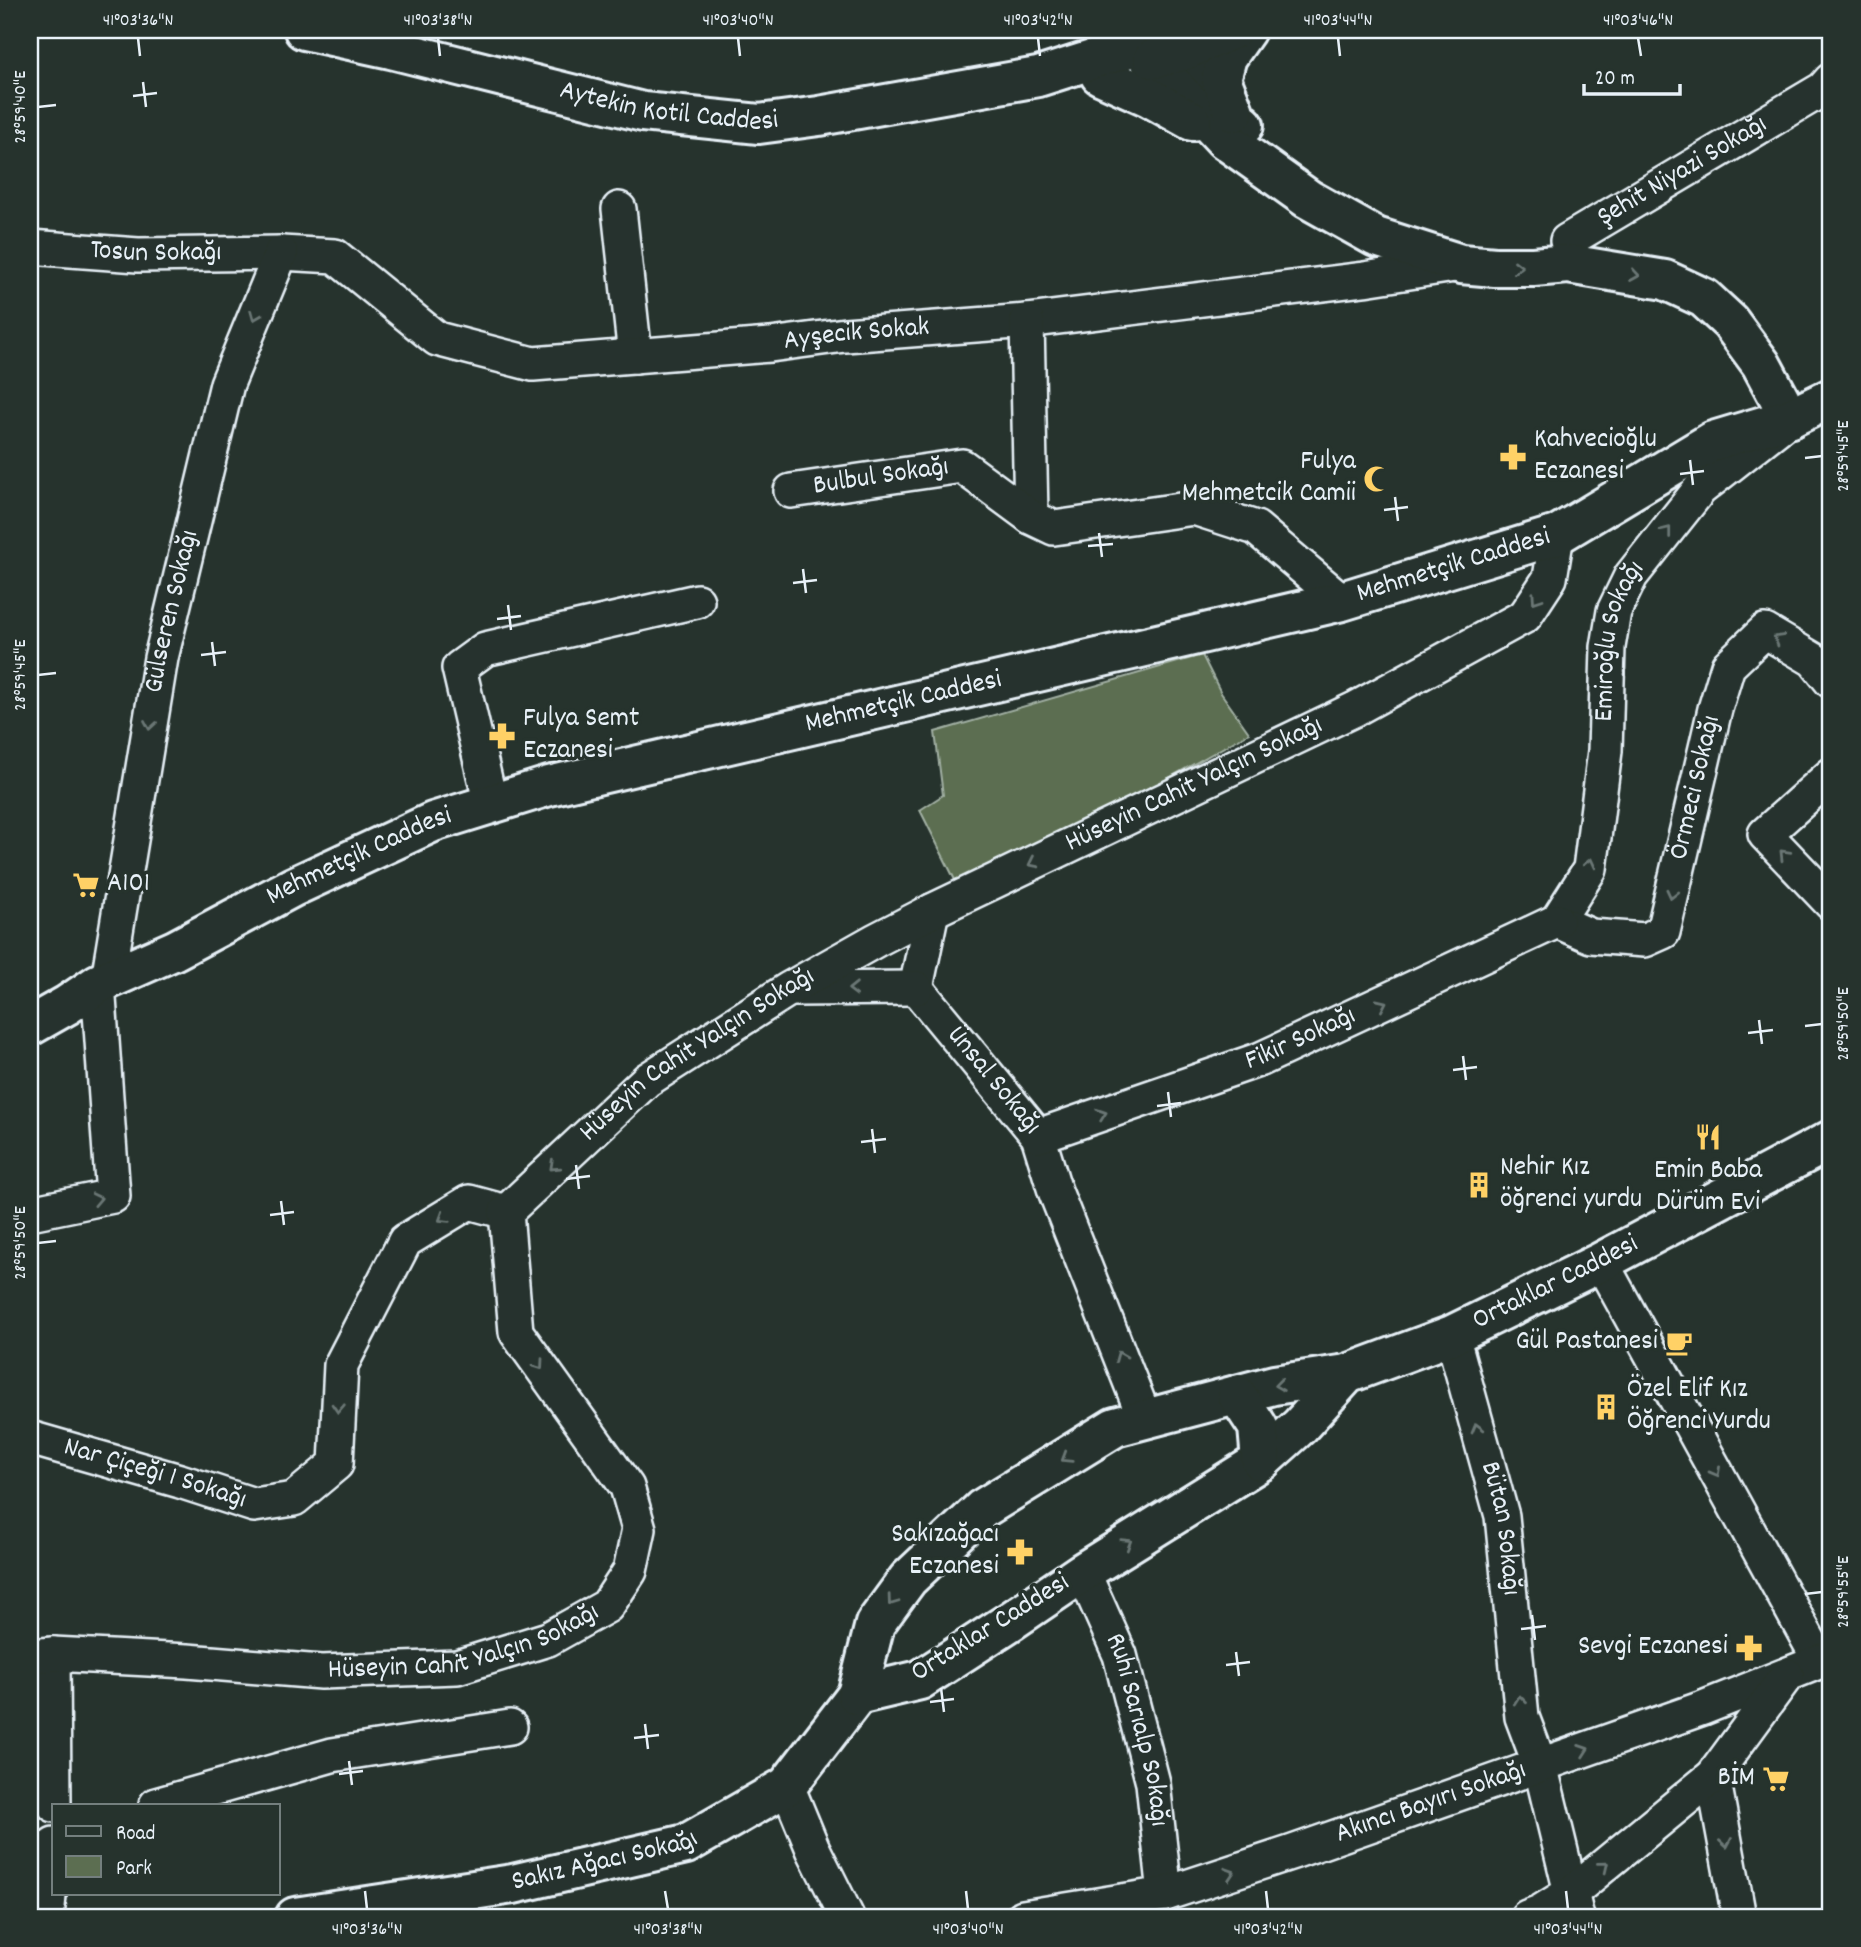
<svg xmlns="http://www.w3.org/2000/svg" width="1861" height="1947" viewBox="0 0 1861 1947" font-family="Dekko,sans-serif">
<rect width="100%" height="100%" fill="#26332d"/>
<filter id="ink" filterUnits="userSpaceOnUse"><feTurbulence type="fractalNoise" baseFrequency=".0143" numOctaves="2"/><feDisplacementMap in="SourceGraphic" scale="14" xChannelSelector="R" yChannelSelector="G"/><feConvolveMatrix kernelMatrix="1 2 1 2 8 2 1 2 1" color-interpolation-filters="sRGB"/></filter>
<g filter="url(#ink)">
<path fill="#5c6e51" stroke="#a2b0a4" stroke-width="2" d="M1202,655L1221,693L1249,733L962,894L920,810L943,795L935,732Z"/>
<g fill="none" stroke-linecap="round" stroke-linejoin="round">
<g stroke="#e8f1f8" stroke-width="38">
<g id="minor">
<path d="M619,209L635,356"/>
<path id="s1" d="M1567,241L1823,89L1831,80"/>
<path id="s2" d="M30,247L138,255L281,253L335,256L437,339L533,364L770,345L845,335L1027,321L1364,279L1461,264"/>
<path d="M1027,321L1031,517"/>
<path id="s3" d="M791,491L962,466L1031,517L1054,528L1194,508L1256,528L1342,601"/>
<path d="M1831,775L1765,834L1831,903"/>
<path d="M491,805L459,668L485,649L697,601"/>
<path id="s4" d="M1557,921L1590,869L1605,751L1608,647L1614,611L1631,576L1700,489L1784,423"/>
<path id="s5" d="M1557,921L1591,936L1645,940L1663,932L1715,709L1728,666L1765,631L1814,660L1831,681"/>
<path id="s6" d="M108,980L161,658L227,384L281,253"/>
<path id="s7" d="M916,988L1038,1136L1055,1191L1145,1419"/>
<path d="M916,988L932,911"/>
<path d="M793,989L916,988"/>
<path id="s8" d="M1038,1136L1261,1059L1557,921"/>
<path d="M30,1213L113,1196L98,984"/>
<path d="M1601,1262L1820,1661"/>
<path id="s9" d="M1452,1335L1502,1516L1522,1717L1540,1765L1577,1917"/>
<path id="s10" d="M30,1438L180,1481L254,1505L294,1499L336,1464L341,1365L405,1241L469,1202L506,1212"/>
<path id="s11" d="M1083,1572L1120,1655L1153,1783L1165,1894"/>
<path d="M53,1654L54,1805"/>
<path id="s12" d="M30,1656L53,1654L187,1661L321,1672L457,1667L548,1639L607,1606L630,1571L639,1529L627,1487L516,1332L506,1212L647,1080L789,989L876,940L932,911L1355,709L1525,616L1550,578L1557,535"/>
<path d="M1713,1776L1739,1917"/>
<path d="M787,1786L813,1849L847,1917"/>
<path d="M156,1805L332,1755L510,1727"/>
<path d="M47,1917L54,1844"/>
<path id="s13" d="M1023,1917L1165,1894L1293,1852L1703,1708L1831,1657"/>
<path d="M1527,1917L1540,1912L1572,1892L1713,1776L1787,1675"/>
</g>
</g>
<g stroke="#e8f1f8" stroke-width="44">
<g id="tertiary">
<path d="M1184,51L1238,120L1244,125"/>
<path d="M1150,60L1224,139L1308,199L1376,237L1461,264L1495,267H1533L1568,264L1665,280L1704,298L1730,322L1761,364L1790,418"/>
<path d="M1100,75L1149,97L1192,121"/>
<path d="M1234,112L1221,79L1227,57L1246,30"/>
<path id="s14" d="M30,1026L67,1005L98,984L175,950L293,887L433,822L549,786L1342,601L1557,535L1713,441L1790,418L1831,398"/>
<path id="s15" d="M295,1917L513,1884L686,1844L787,1786L857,1695"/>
</g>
</g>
<g stroke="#e8f1f8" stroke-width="44">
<g id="secondary">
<path id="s16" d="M304,30L391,49L643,112L759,124L819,116L1038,77L1139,45L1179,30"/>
<path d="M1153,59L1184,51L1232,30"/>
<path id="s17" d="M1347,1374L1300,1426L1261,1461L1083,1572L1011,1621L920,1680L857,1695L875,1624L908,1579L982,1509L1115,1427L1274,1385L1347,1374L1452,1335L1601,1262L1831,1140"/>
<path d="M1237,1395L1258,1427L1261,1461"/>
</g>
</g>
<use href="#minor" stroke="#26332d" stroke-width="33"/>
<use href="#tertiary" stroke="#26332d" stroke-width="38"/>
<use href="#secondary" stroke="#26332d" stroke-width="38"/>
</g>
<defs><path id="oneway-chevron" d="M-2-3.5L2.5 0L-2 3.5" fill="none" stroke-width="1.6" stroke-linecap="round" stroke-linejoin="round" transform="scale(1.75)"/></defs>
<g stroke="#6a7674">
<use href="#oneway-chevron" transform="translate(1518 267)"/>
<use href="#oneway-chevron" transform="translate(1635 275) rotate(9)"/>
<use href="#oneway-chevron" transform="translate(255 316) rotate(112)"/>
<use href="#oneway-chevron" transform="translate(1667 531) rotate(-52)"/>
<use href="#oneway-chevron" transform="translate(1536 599) rotate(124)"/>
<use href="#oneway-chevron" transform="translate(1778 639) rotate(-150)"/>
<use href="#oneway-chevron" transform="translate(150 725) rotate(99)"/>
<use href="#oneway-chevron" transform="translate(1784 854) rotate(-134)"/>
<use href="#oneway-chevron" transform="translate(1033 863) rotate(154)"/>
<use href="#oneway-chevron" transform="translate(1590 863) rotate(-77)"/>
<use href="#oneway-chevron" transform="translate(1672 894) rotate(103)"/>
<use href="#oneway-chevron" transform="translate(853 989) rotate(179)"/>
<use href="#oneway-chevron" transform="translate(1382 1004) rotate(-25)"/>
<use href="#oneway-chevron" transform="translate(1102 1114) rotate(-19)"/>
<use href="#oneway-chevron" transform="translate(554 1166) rotate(137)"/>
<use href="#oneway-chevron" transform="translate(97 1199) rotate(-12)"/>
<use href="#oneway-chevron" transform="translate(443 1218) rotate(148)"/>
<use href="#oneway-chevron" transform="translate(1120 1356) rotate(-112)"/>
<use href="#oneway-chevron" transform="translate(539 1365) rotate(55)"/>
<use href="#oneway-chevron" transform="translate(1279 1385) rotate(172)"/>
<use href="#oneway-chevron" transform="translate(338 1408) rotate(93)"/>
<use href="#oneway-chevron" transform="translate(1477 1428) rotate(-105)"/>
<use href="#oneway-chevron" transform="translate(1066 1458) rotate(148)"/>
<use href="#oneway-chevron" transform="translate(1716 1472) rotate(61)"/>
<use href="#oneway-chevron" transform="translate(1127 1543) rotate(-32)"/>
<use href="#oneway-chevron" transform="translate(892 1601) rotate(126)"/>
<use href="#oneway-chevron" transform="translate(1520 1700) rotate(-96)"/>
<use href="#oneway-chevron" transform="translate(1584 1750) rotate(-19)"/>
<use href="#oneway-chevron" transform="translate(1726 1843) rotate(80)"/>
<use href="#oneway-chevron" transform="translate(1604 1866) rotate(-39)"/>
<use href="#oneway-chevron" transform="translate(1230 1873) rotate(-18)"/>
</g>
</g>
<path fill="none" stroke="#e8f1f8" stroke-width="2.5" d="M138,38L140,56M438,38L440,56M738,38L740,56M1038,38L1040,56M1338,38L1340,56M1638,38L1641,56M143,82L146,107M133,96L157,93M38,107L56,105M1805,458L1822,456M1690,460L1693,485M1680,474L1704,471M1395,497L1398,521M1384,510L1408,507M1099,533L1102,557M1088,546L1113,544M803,569L806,593M793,583L817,580M508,605L511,630M497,619L521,616M212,642L215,666M201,655L226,652M38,675L56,673M1759,1020L1762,1044M1805,1026L1822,1024M1748,1033L1773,1030M1463,1056L1466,1080M1453,1070L1477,1067M1168,1092L1171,1117M1157,1106L1181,1103M872,1129L875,1153M861,1142L886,1139M576,1165L579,1189M566,1179L590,1176M281,1201L284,1225M270,1215L294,1212M38,1243L56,1241M1805,1594L1822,1592M1532,1615L1535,1640M1521,1629L1546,1626M1236,1652L1239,1676M1226,1665L1250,1662M941,1688L944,1712M930,1702L954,1699M645,1724L648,1749M634,1738L659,1735M349,1761L352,1785M339,1774L363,1771M365,1891L367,1909M665,1891L668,1909M966,1891L968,1909M1266,1891L1268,1909M1566,1891L1568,1909"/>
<defs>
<g id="pharmacy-bare" transform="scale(2.1)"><path d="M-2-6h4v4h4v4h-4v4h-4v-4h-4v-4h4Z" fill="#ffd166" stroke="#26332d" stroke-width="2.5" paint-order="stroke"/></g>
<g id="mosque-bare" transform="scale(2.1)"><path d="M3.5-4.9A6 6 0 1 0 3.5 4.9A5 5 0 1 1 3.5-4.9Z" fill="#ffd166" stroke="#26332d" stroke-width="2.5" paint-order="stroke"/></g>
<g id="supermarket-bare" transform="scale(2.1)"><path d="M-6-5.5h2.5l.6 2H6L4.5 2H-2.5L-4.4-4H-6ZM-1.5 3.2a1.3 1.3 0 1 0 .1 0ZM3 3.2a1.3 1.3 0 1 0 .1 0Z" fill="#ffd166" stroke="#26332d" stroke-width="2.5" paint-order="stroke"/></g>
<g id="restaurant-bare" transform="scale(2.1)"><path d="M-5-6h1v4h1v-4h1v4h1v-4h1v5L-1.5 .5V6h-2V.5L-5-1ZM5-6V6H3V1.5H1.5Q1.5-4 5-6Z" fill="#ffd166" stroke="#26332d" stroke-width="2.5" paint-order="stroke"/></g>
<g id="building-bare" transform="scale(2.1)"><path d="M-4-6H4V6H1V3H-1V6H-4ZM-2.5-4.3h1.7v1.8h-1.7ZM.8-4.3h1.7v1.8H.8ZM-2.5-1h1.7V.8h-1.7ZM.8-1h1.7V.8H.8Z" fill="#ffd166" stroke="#26332d" stroke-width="2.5" paint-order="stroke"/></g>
<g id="cafe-bare" transform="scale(2.1)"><path d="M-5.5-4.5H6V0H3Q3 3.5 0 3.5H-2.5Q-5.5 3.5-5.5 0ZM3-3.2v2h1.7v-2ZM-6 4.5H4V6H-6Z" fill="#ffd166" stroke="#26332d" stroke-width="2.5" paint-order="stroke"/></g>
</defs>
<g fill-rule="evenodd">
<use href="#pharmacy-bare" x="1513" y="457"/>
<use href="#mosque-bare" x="1377" y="479"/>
<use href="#pharmacy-bare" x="502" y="736"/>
<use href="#supermarket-bare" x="86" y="885"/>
<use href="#restaurant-bare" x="1708" y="1137"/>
<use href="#building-bare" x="1479" y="1185"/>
<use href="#cafe-bare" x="1679" y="1343"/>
<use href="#building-bare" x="1606" y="1407"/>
<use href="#pharmacy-bare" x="1020" y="1552"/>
<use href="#pharmacy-bare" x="1749" y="1648"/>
<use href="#supermarket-bare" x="1776" y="1779"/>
</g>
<g text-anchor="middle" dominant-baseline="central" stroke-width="7" stroke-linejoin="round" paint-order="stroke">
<g font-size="28" fill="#e8f1f8" stroke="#26332d">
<text stroke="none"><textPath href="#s16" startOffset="374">Aytekin Kotil Caddesi</textPath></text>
<text stroke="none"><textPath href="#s1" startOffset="135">Şehit Niyazi Sokağı</textPath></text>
<text stroke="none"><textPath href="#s2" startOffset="126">Tosun Sokağı</textPath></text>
<text stroke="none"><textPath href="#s2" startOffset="861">Ayşecik Sokak</textPath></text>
<text stroke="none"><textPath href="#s3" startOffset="91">Bulbul Sokağı</textPath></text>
<text stroke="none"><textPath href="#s14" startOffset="1505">Mehmetçik Caddesi</textPath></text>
<text stroke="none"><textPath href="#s6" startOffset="374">Gülseren Sokağı</textPath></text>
<text stroke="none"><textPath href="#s4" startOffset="292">Emiroğlu Sokağı</textPath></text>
<text stroke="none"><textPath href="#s14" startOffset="938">Mehmetçik Caddesi</textPath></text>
<text stroke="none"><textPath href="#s12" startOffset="1846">Hüseyin Cahit Yalçın Sokağı</textPath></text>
<text stroke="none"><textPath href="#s5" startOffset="259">Örmeci Sokağı</textPath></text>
<text stroke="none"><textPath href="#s14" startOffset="371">Mehmetçik Caddesi</textPath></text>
<text stroke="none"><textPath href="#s8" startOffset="280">Fikir Sokağı</textPath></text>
<text stroke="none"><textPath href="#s12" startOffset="1279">Hüseyin Cahit Yalçın Sokağı</textPath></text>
<text stroke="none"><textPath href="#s7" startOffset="121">Ünsal Sokağı</textPath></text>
<text stroke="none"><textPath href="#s17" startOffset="1446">Ortaklar Caddesi</textPath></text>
<text stroke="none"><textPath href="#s10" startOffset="130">Nar Çiçeği 1 Sokağı</textPath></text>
<text stroke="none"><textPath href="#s9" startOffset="200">Bütan Sokağı</textPath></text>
<text transform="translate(991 1629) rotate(-32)">Ortaklar Caddesi</text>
<text stroke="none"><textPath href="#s12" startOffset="439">Hüseyin Cahit Yalçın Sokağı</textPath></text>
<text stroke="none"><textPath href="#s11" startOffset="168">Ruhi Sarıalp Sokağı</textPath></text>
<text stroke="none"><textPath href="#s13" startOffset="425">Akıncı Bayırı Sokağı</textPath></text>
<text stroke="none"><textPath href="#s15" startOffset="315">Sakız Ağacı Sokağı</textPath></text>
</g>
<g font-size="28" fill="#e8f1f8" stroke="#26332d" text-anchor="start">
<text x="1534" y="441">Kahvecioğlu<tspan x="1534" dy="32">Eczanesi</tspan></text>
<text x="1356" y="463" text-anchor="end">Fulya<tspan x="1356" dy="32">Mehmetcik Camii</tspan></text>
<text x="523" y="720">Fulya Semt<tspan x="523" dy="32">Eczanesi</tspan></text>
<text x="107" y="885">A101</text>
<text x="1500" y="1169">Nehir Kız<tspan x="1500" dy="32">öğrenci yurdu</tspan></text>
<text x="1708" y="1172" text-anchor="middle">Emin Baba<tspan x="1708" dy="32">Dürüm Evi</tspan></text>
<text x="1658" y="1343" text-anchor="end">Gül Pastanesi</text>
<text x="1627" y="1391">Özel Elif Kız<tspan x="1627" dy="32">Öğrenci Yurdu</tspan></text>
<text x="999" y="1536" text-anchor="end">Sakızağacı<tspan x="999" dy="32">Eczanesi</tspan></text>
<text x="1728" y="1648" text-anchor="end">Sevgi Eczanesi</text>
<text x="1755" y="1779" text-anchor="end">BİM</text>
</g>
</g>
<rect width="1861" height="1947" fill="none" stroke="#26332d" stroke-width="77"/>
<rect x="52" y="1804" width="228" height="91" fill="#26332d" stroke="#747f7e" stroke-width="2"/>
<rect x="66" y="1826" width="35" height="10" fill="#26332d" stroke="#747f7e" stroke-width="2"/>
<text x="116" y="1839" font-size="21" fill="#e8f1f8">Road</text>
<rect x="66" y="1856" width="35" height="21" fill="#5c6e51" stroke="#747f7e" stroke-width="2"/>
<text x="116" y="1874" font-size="21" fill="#e8f1f8">Park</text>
<path d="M1584 84v10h96v-10" fill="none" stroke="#e8f1f8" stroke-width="3.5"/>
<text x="1595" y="84" font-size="21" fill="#e8f1f8" stroke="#26332d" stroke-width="5" paint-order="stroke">20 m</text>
<rect x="38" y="38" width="1784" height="1871" fill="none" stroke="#e8f1f8" stroke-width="2.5"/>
<g font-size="18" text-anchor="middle" fill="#e8f1f8">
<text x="138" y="25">41°03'36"N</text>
<text x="438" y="25">41°03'38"N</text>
<text x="738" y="25">41°03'40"N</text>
<text x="1038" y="25">41°03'42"N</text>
<text x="1338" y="25">41°03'44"N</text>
<text x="1638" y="25">41°03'46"N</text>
<text transform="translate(19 107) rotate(-90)" y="6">28°59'40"E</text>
<text transform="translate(1842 456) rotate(-90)" y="6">28°59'45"E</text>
<text transform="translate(19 675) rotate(-90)" y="6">28°59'45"E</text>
<text transform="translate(1842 1024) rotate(-90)" y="6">28°59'50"E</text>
<text transform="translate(19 1243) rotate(-90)" y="6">28°59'50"E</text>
<text transform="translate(1842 1592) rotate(-90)" y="6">28°59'55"E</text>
<text x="367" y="1934">41°03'36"N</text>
<text x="668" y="1934">41°03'38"N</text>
<text x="968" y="1934">41°03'40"N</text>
<text x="1268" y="1934">41°03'42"N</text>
<text x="1568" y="1934">41°03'44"N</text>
</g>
</svg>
